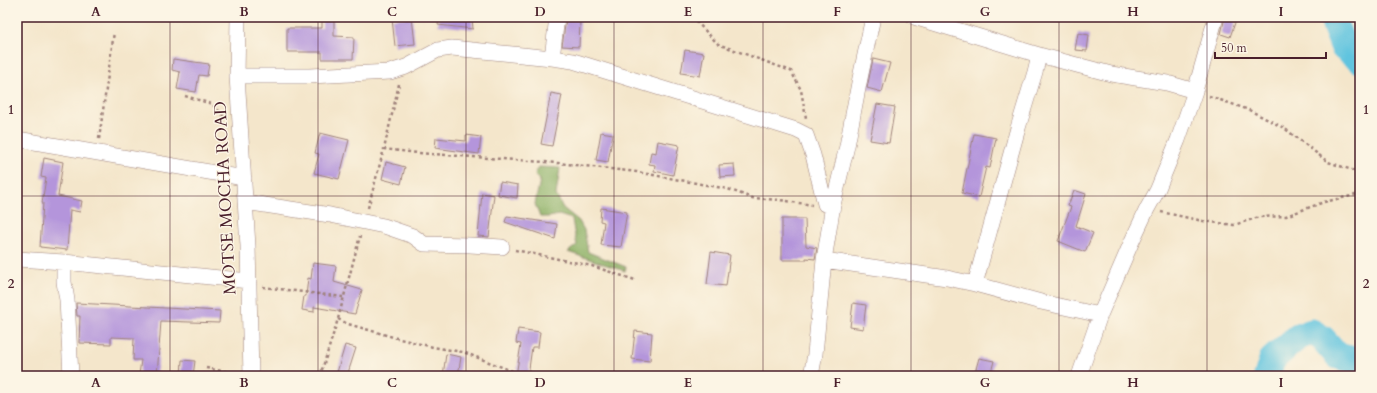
<svg xmlns="http://www.w3.org/2000/svg" width="1377" height="393" viewBox="0 0 1377 393" font-family="Cardo,serif">
<rect width="100%" height="100%" fill="#fcf5e5"/>
<filter id="ink" filterUnits="userSpaceOnUse"><feTurbulence type="fractalNoise" baseFrequency=".025" numOctaves="2"/><feDisplacementMap in="SourceGraphic" scale="8" xChannelSelector="R" yChannelSelector="G"/><feConvolveMatrix kernelMatrix="1 2 1 2 8 2 1 2 1" color-interpolation-filters="sRGB"/></filter>
<filter id="wash" filterUnits="userSpaceOnUse"><feTurbulence type="fractalNoise" baseFrequency=".012" numOctaves="4" result="noise"/><feDisplacementMap in="SourceGraphic" scale="16" xChannelSelector="R" yChannelSelector="G"/><feGaussianBlur stdDeviation="0.9" result="paint"/><feColorMatrix in="noise" values="0 0 0 0 0 0 0 0 0 0 0 0 0 0 0 0 0 1.4 0 .05"/><feComposite in="paint" operator="in"/></filter>
<g filter="url(#wash)">
<rect width="100%" height="100%" fill="#f4e6cb"/>
<path fill="#8cb065" stroke="#6b6848" d="M539,167L560,168L556,195L563,208L579,221L584,230L588,252L626,267L625,271L568,252L577,245L574,231L572,219L559,215L549,217H540L535,204L540,180L535,174Z"/>
<g fill="none" stroke-linecap="round" stroke-linejoin="round">
<path stroke="#61c4df" stroke-width="27" d="M1333,17L1336,28L1344,48L1360,60
M1267,376L1272,360L1285,348L1298,337L1312,332L1322,338L1338,356L1354,360L1360,359"/>
</g>
<g id="blocks">
<path fill="#b495db" d="M412,17L415,44L395,46L392,19Z
M439,17H472L473,29L438,25Z
M1225,17L1236,20L1230,37L1221,34Z
M566,19L580,20L579,47L562,46Z
M322,21H334V36L354,37L353,59H322V52H287V28H322Z
M1078,33L1089,35L1087,51L1075,50Z
M685,50L704,53L700,76L681,73Z
M173,59L209,64L207,76L199,75L196,92L177,89L180,72L172,70Z
M873,59L890,63L882,92L867,88Z
M551,93L562,95L552,146L541,144Z
M877,104L895,107L889,143L870,140Z
M601,132L613,134L608,162L596,160Z
M320,133L349,140L339,179L314,173L319,154L315,153Z
M974,134L996,138L990,168L986,167L979,197L962,193Z
M466,135L481,137L479,154L435,148L436,138L466,141Z
M658,141L679,145L673,175L654,171L655,165L649,164L651,152L656,153Z
M44,158L63,162L58,196L82,201L80,212L70,210L67,250L40,247L43,203H42L46,178L41,177Z
M386,162L405,167L401,184L382,179Z
M734,164L735,176L720,177L719,165Z
M500,182L518,185L517,198L498,195Z
M1074,190L1086,194L1076,226L1093,233L1085,252L1058,241L1071,207L1068,206Z
M482,193L494,195L489,237L478,236Z
M601,208L627,212L621,247L601,245L604,222L600,221Z
M507,216L557,224L555,239L505,222Z
M782,219H805L806,246L817,248L815,259L806,258V260H782Z
M711,252L730,255L726,286L707,284Z
M313,263L336,266L334,282L362,290L355,314L314,307V312L302,310L304,296H306L308,278L311,279Z
M76,303L220,311L219,323L161,321L157,376L139,375L141,360H133L134,338L111,337V344L79,343L80,316H77Z
M853,303L866,305L863,329L850,327Z
M518,329L540,332L538,347H532L528,376H516L521,344L516,343Z
M635,331L652,333L650,361L632,359Z
M345,345L356,348L347,376H336Z
M446,354L461,357L458,376H443Z
M979,358L994,361L990,376H974Z
M182,360L195,361L193,376H181Z"/>
</g>
</g>
<g filter="url(#ink)">
<use href="#blocks" fill-opacity="0" stroke="#9f827b" stroke-width="1"/>
<g fill="none" stroke-linecap="round" stroke-linejoin="round">
<g stroke="#9f827b" stroke-width="16">
<path id="street" d="M238,17L237,76L248,246L251,376
M914,17L1039,55L1111,74L1167,83L1195,91
M552,58L557,17
M237,76H310L390,72L406,67L438,50L452,48L552,58L573,61L796,130L806,135L813,155L825,204L833,205
M17,139L244,178
M245,202L330,215L384,226L413,236L424,244L470,245L502,247
M17,259L64,262L249,281
M824,260L947,278L975,284L1018,128L1035,72L1039,55
M64,262V282L67,300L71,376
M975,284L1041,302L1100,315
M811,376L815,354L824,260L833,205L847,146L859,83L873,17
M1079,376L1100,315L1132,241L1147,209L1157,191L1178,140L1195,91L1216,17"/>
</g>
<path stroke="#9f827b" stroke-width="2.5" stroke-dasharray="3 3" stroke-linecap="butt" d="M692,17L718,44L791,71L801,90L806,118
M399,84L384,149L418,153L558,163L637,172L728,189L752,198L780,200L812,205
M185,96L212,104L225,117
M1209,96L1249,110L1284,128L1328,162L1352,170L1360,171
M99,139L114,32
M368,208L384,149
M1161,212L1203,221L1234,225L1259,217L1286,216L1324,202L1360,194
M515,250L592,266L635,280
M263,287L343,297
M338,319L348,324L400,339L433,347L463,352L525,376
M206,368L238,374
M320,376L338,319L360,236"/>
<use href="#street" stroke="#fff" stroke-width="15"/>
</g>
</g>
<path fill="none" stroke="#4a1f2b" stroke-width="1" stroke-opacity="0.55" d="M170,17V376M318,17V376M466,17V376M614,17V376M763,17V376M911,17V376M1059,17V376M1207,17V376M17,196H1360"/>
<g text-anchor="middle" dominant-baseline="central" stroke-width="3" stroke-linejoin="round" paint-order="stroke">
<g font-size="17" fill="#4a1f2b" stroke="#fcf5e5">
<text transform="translate(225 198) rotate(-93)">MOTSE MOCHA ROAD</text>
</g>
</g>
<rect width="1377" height="393" fill="none" stroke="#fcf5e5" stroke-width="44"/>
<path d="M1215 52v6h111v-6" fill="none" stroke="#4a1f2b" stroke-width="2"/>
<text x="1221" y="52" font-size="12" fill="#4a1f2b" stroke="#fcf5e5" stroke-width="3" paint-order="stroke">50 m</text>
<rect x="22" y="22" width="1333" height="349" fill="none" stroke="#4a1f2b" stroke-width="1.5"/>
<g font-size="13" text-anchor="middle" font-weight="bold" fill="#4a1f2b">
<text x="96" y="16">A</text>
<text x="244" y="16">B</text>
<text x="392" y="16">C</text>
<text x="540" y="16">D</text>
<text x="688" y="16">E</text>
<text x="837" y="16">F</text>
<text x="985" y="16">G</text>
<text x="1133" y="16">H</text>
<text x="1281" y="16">I</text>
<text x="11" y="114">1</text>
<text x="1366" y="114">1</text>
<text x="11" y="288">2</text>
<text x="1366" y="288">2</text>
<text x="96" y="387">A</text>
<text x="244" y="387">B</text>
<text x="392" y="387">C</text>
<text x="540" y="387">D</text>
<text x="688" y="387">E</text>
<text x="837" y="387">F</text>
<text x="985" y="387">G</text>
<text x="1133" y="387">H</text>
<text x="1281" y="387">I</text>
</g>
</svg>
